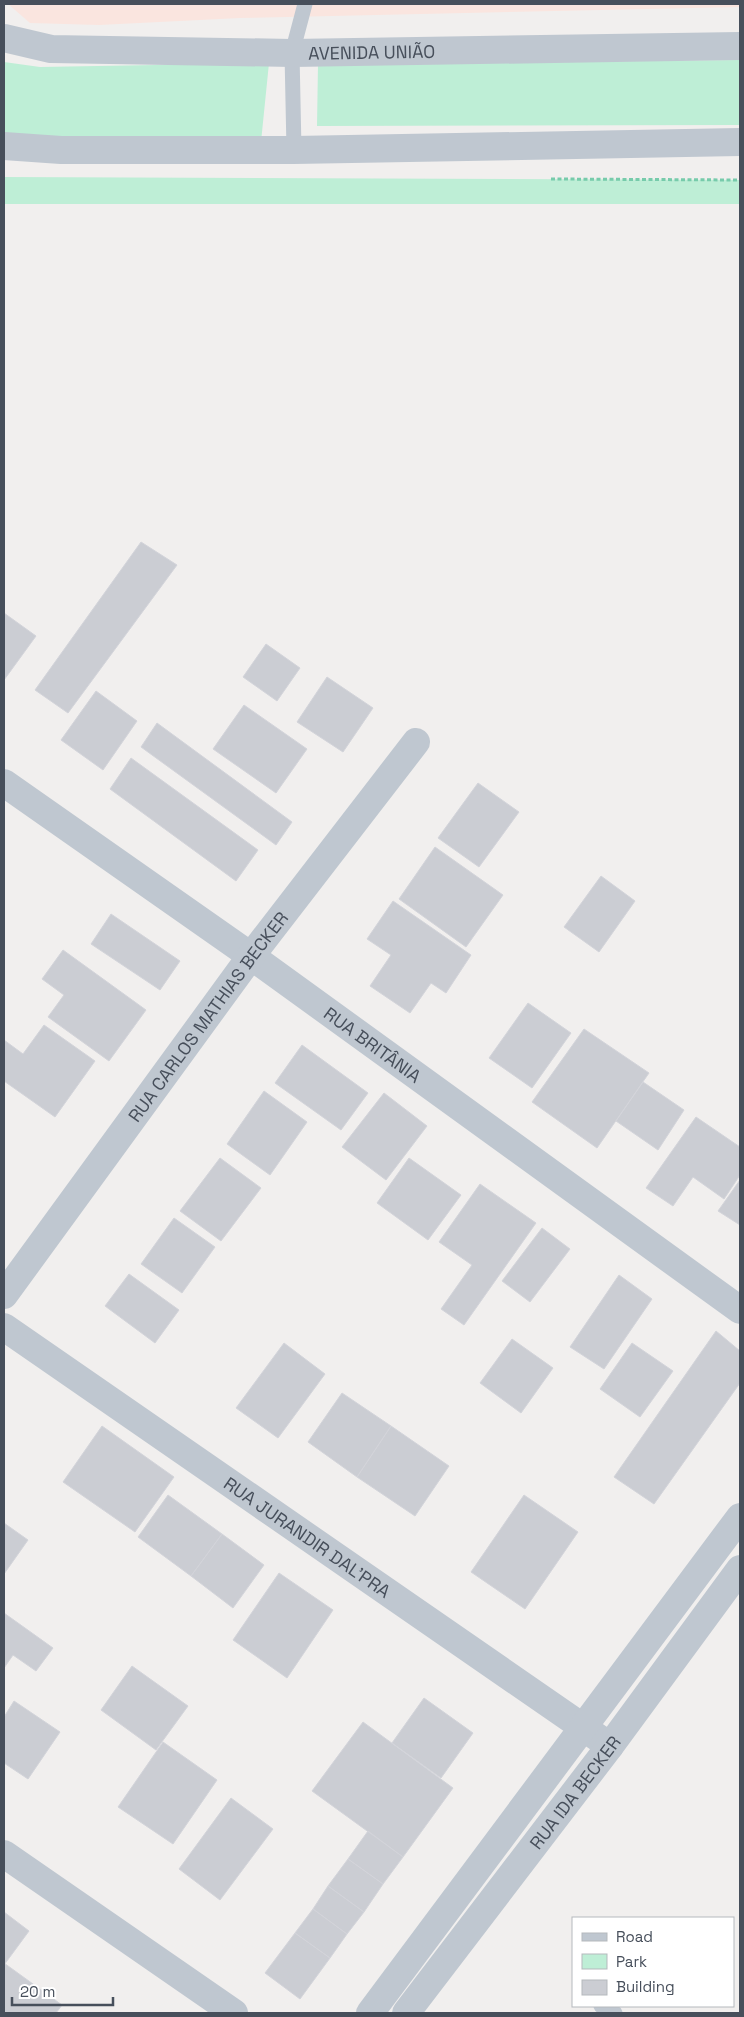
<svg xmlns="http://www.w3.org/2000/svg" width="744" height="2017" viewBox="0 0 744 2017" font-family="'Space Grotesk',sans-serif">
<rect width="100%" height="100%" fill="#f1efee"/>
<path fill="#fae5df" d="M8,4H740V7L240,18L99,25L30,23Z"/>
<path fill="#beeed6" d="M740,60V125L317,126L318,64Z
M4,62L40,67L269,63L261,142L4,136Z
M4,177L740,180V204H4Z"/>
<path fill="#cbcdd3" stroke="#d3d4da" d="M141,542L177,565L68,713L35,690Z
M4,613L36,636L4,680Z
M266,644L300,668L277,701L243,677Z
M327,677L373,708L343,752L297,722Z
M96,691L137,721L103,770L61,740Z
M244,705L307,749L276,793L213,749Z
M157,723L292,822L276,845L141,747Z
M131,758L258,850L236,881L110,789Z
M478,783L519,812L479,867L438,838Z
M435,847L503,895L466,947L399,899Z
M601,876L635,901L599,952L564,927Z
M393,901L471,955L446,993L431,983L410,1013L370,986L391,955L367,939Z
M111,914L180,961L160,990L91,944Z
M63,950L146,1010L109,1061L48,1017L64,995L42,979Z
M528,1003L571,1033L532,1088L489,1058Z
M44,1025L95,1061L55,1117L4,1081V1040L23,1054Z
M584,1029L649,1073L597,1148L532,1102Z
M302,1045L368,1093L341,1130L275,1083Z
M643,1082L684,1110L658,1150L616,1121Z
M264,1091L307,1122L270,1175L227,1144Z
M384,1093L427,1126L386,1180L342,1147Z
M696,1117L740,1147V1175L724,1199L693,1177L673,1206L646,1188Z
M220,1158L261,1188L221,1241L180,1211Z
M409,1158L461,1195L428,1240L377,1203Z
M740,1180V1225L718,1211Z
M480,1184L536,1223L464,1325L441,1309L472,1265L439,1242Z
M174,1218L215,1247L182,1293L141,1264Z
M542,1228L570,1249L530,1302L502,1281Z
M129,1274L179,1310L155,1343L105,1306Z
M619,1275L652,1299L604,1369L570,1347Z
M716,1331L740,1351V1383L654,1504L614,1477Z
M512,1339L553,1368L521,1413L480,1383Z
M284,1343L325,1374L278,1438L236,1408Z
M632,1343L673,1371L640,1417L600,1389Z
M342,1393L391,1426L357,1477L308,1442Z
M102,1426L174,1477L135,1532L63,1482Z
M391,1426L449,1466L415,1516L357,1477Z
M168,1495L222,1534L191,1576L138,1537Z
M524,1495L578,1532L525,1609L471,1572Z
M4,1523L28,1540L4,1574Z
M222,1534L264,1565L233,1608L191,1576Z
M279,1573L333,1610L287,1678L233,1640Z
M4,1613L53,1648L36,1671L13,1655L4,1668Z
M132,1666L188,1706L156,1750L101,1710Z
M424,1698L473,1733L441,1778L392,1743Z
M14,1701L60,1732L28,1779L4,1763V1717Z
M363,1722L453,1788L403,1857L312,1791Z
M163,1742L217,1780L173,1844L118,1807Z
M231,1798L273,1829L220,1900L179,1869Z
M368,1831L403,1857L383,1884L348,1859Z
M348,1859L383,1884L364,1912L328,1886Z
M328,1886L364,1912L347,1934L313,1909Z
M313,1909L347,1934L330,1958L295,1933Z
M4,1912L29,1931L4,1965Z
M295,1933L330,1958L300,1999L265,1973Z
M4,1963L62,2005L56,2013H4Z"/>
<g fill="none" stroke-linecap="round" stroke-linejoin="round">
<path stroke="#77cbab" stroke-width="3" stroke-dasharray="4 2.5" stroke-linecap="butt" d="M551,179L740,180"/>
<path stroke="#bfc7d0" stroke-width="15" d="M294,150L292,53L305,4
M601,2006L615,2013"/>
<g stroke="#bfc7d0" stroke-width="28">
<path id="s1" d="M4,783L251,956L740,1310"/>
<path id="s2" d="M4,1295L251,956L416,742"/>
<path id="s3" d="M4,1327L610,1746"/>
<path d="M4,1854L234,2013"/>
<path d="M370,2013L740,1517"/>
<path id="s4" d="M406,2013L610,1746L740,1569"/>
</g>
<g stroke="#bfc7d0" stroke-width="28">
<path id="s5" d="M4,38L51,49L292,53L740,46"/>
<path d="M4,146L61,150H294L740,142"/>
</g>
</g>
<g text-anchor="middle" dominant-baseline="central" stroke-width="4.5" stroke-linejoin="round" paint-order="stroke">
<g font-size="18" fill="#474f5b" stroke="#fff">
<text stroke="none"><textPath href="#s5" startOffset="369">AVENIDA UNIÃO</textPath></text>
<text stroke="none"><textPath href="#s2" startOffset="345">RUA CARLOS MATHIAS BECKER</textPath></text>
<text stroke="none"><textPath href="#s1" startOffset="452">RUA BRITÂNIA</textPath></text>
<text stroke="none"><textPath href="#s3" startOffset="369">RUA JURANDIR DAL'PRA</textPath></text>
<text stroke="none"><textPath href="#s4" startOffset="278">RUA IDA BECKER</textPath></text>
</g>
</g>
<rect width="744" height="2017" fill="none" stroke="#474f5b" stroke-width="10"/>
<rect x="572" y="1917" width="162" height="90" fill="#ffffff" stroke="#b5b9bd"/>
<rect x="582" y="1933" width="25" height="8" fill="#bfc7d0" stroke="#b5b9bd"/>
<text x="616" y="1942" font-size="15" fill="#474f5b">Road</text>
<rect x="582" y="1954" width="25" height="15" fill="#beeed6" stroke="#b5b9bd"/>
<text x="616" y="1967" font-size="15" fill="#474f5b">Park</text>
<rect x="582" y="1980" width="25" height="15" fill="#cbcdd3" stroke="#b5b9bd"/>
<text x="616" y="1992" font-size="15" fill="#474f5b">Building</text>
<path d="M12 1997v8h101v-8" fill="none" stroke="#474f5b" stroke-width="2.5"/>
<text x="20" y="1997" font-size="15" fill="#474f5b" stroke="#ffffff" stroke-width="4" paint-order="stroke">20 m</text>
</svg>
